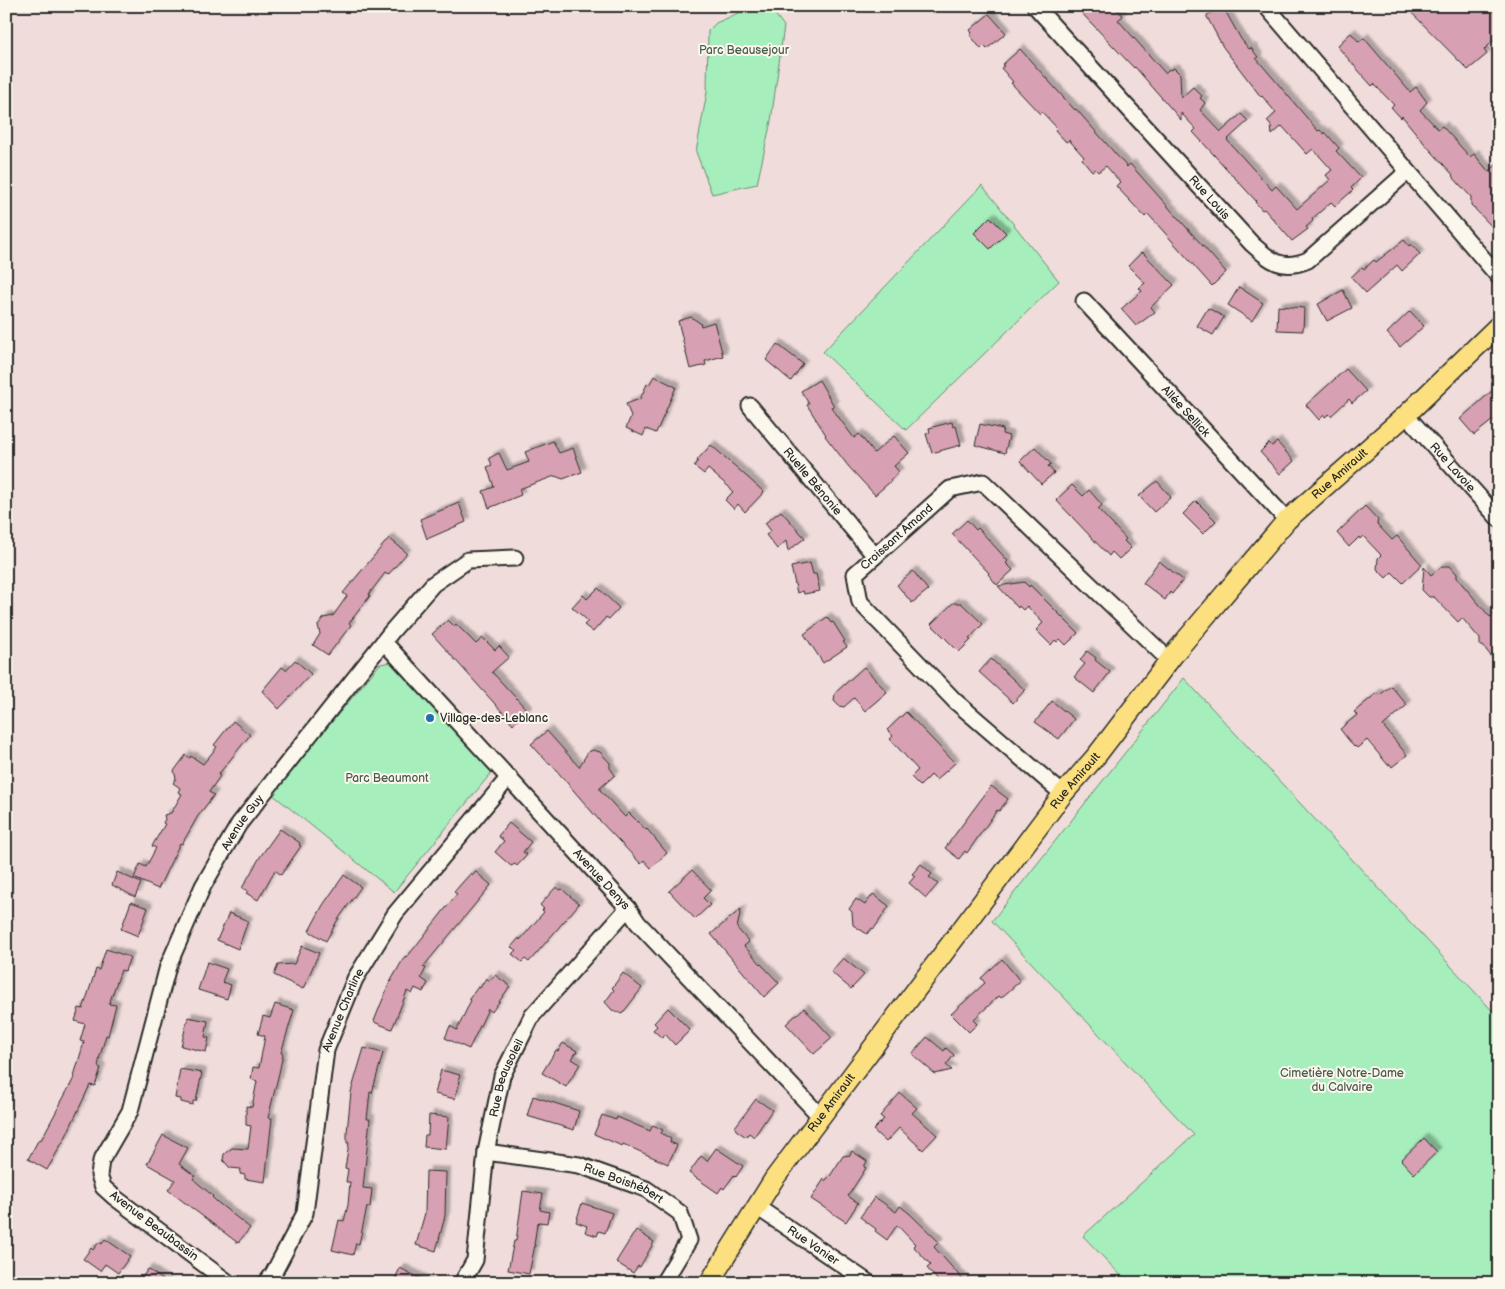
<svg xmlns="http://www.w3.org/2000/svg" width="1505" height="1289" viewBox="0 0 1505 1289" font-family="'Balsamiq Sans',sans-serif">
<defs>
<filter id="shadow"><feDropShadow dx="4.5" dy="-4.5" stdDeviation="1" flood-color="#0004"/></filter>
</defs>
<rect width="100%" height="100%" fill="#f0dddb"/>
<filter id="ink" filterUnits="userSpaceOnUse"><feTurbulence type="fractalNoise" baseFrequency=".02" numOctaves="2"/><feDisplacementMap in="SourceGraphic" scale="10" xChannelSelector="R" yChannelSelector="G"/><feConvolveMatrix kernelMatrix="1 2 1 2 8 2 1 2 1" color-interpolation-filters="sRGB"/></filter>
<g filter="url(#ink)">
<path fill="#a6eebb" stroke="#688c73" d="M750,8L771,9L784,26L771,121L757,184L712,194L696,152L707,92L708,31L716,23Z
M982,185L1059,281L906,430L823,352Z
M392,662L492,772L394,892L272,794L380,664Z
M1184,678L1499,1018V1283H1128L1083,1236L1194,1135L992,921Z"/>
<path fill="#d8a0b3" stroke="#2b2b2b" filter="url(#shadow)" d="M1075,6H1115L1123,16L1118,20L1165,73L1169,69L1170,70L1174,68L1180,74L1181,98L1193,87L1202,96L1200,98L1205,103L1200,110L1221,132L1241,114L1248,121L1227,140L1272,190L1276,186L1297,209L1330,180L1326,175L1332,170L1313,149L1307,154L1282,126L1272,135L1271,126L1267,121L1276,113L1262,96L1261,97L1223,47L1207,17V15L1223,7L1241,39L1249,49L1251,48L1258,57L1256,58L1318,131L1320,130L1324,134L1325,132L1339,148L1336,151L1361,178L1351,188L1353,190L1335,206L1331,202L1312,219L1313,221L1306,227L1308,229L1292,241L1265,210L1264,209L1262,210L1255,202L1256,201L1193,132L1196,129L1181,113V120L1135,67L1134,68Z
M1405,6H1499V35L1484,50L1487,54L1468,70Z
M989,14L1006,33L987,49L984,46L981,49L970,35L972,33L970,30Z
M1351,33L1359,42L1364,38L1410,92L1416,87L1427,102L1420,110L1438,129L1442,126L1470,157L1474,154L1489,172L1499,162V234L1471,205V197L1452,176L1453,175L1424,143L1402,116L1401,118L1391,107L1394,105L1374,84L1372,86L1337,46Z
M1020,49L1073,108L1075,110L1076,109L1127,167L1130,164L1226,272L1212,286L1148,214L1145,217L1116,186L1120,182L1106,166L1098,172L1095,169L1092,171L1082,159L1084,157L1069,140L1066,142L1055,130L1057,128L1042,112L1040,114L1011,83L1013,82L1001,68L1004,66L1002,65Z
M990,217L1006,233L990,249L974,233Z
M1404,240L1409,246L1411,244L1420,254L1402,271L1397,265L1366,293L1351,277L1362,267L1364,269L1374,260L1376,262Z
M1142,252L1174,285L1151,307L1155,312L1136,326L1121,309L1142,291L1139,288L1145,283L1128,266Z
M1239,287L1263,303L1252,321L1228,305Z
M1343,290L1352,308L1327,321L1318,304Z
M1278,306L1304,308L1303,331L1277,330Z
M1208,308L1224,317L1213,335L1197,326Z
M1410,311L1424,326L1400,347L1387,333Z
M691,317L700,323L701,326L714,322L723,356L705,361L706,365L690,369L678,321Z
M777,344L803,364L791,381L766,360Z
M1346,369L1366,391L1352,403L1349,399L1331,416L1329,414L1325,417L1324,415L1319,420L1306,405Z
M654,376L676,387L656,433L646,429L643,436L626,428L631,416L626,404L640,399L647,384L649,385Z
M819,380L834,406L831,407L854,438L859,434L874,453L894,436L909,453L894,466L899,472L890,480L891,481L875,495L849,467L825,436L826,435L807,405L809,404L801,391Z
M1493,390L1499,397V426L1493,420L1474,435L1460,419Z
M952,422L953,427L956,426L961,445L932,453L926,434L930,433L929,428Z
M980,424L1003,429L1002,434L1009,436L1005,453L975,445Z
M553,441L559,453L573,448L582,472L563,479L555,476L519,489L521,495L489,508L483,491L494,487L487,467L492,465L489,458L499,453L507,470L529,462L525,452Z
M1277,442L1294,461L1280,474L1260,452L1269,443L1272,446Z
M711,445L764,492L745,512L738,504L734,509L725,500L733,492L729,487L708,469L704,474L694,466L698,461L697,460Z
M1035,447L1051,464L1048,466L1054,473L1041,484L1020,461Z
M1157,481L1171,497L1154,512L1139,496Z
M1072,485L1083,496L1089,490L1102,505L1098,509L1126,539L1124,541L1131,548L1119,559L1112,552L1109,556L1056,500Z
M1196,501L1216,521L1203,534L1183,514Z
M459,503L466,522L427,539L420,519Z
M1365,506L1378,520L1377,524L1392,540L1397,536L1422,565L1403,583L1392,572L1386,578L1377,569L1378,558L1381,555L1363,536L1360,539L1359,537L1349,547L1337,533Z
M781,511L805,538L788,551L786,541L777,549L766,535L771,531L765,523Z
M967,520L976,530L978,528L1008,561L1006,563L1013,570L997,585L988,574L989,573L952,534Z
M389,538L407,553L388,575L385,573L369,594L370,596L349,623L351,625L328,655L313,645L320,634L318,625L324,618L333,616L347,596L343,593Z
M1159,561L1183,580L1172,594L1170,592L1165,600L1143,583Z
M810,563L813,574H816L820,591L804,594L803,591L797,593L791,567Z
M1442,566H1450L1457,574V578L1490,617L1499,610V666L1483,646H1480V639L1462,618L1458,622L1434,597H1429L1422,590L1424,567L1431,575Z
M913,571L928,590L912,603L897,585Z
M1024,582L1029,587L1030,585L1078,633L1066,645L1060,639L1057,642L1055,640L1051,645L1036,630L1043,623L1027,606L1023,610L1019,606L1018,608L998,586Z
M598,588L619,608L609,619L606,617L593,632L584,625L588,621L572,607L583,595L587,599Z
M953,603H961L983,624L969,639L971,640L959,652L931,624Z
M827,617L831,623L833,622L845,641L843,642L847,647L823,663L804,634Z
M448,620L454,626L456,624L476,644L483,638L495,650L499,646L509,657L492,672L528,711L513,724L432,634Z
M1087,651L1096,658L1095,660L1110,672L1094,693L1074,677L1085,664L1080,660Z
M991,659L1025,690L1013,703L979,672Z
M295,660L311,674L279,709L262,691L282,667L286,670Z
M864,667L887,692L865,711L854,698L844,707L839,706L834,701L835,693Z
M1391,686L1407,705L1383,726L1407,755L1392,767L1390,764L1388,765L1367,740L1357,748L1355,746L1354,747L1340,729L1357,715L1354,712L1377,693L1380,695Z
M1052,701L1074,719L1059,739L1035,722Z
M906,712L955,763L936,780L931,775L920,786L911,777L918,770L890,739L893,736L887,730Z
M233,721L250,735L218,775L220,776L209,792L214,795L198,816L182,844L180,843L158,889L134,878L140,864L146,867L156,848L152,846L165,824L163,823L165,819L164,815L171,813L182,794L178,792L180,788L173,783L176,778L174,771L186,755L190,758L191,756L203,764L217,747L214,745Z
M547,731L579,767L588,752L593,750L600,752L610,763V768L615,775L600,788V790L625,817L629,813L646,830L647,829L667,853L651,868L644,860L641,864L598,819L551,764L550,765L531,744Z
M991,786L1008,799L999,811L997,810L967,853L965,851L959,859L945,848Z
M509,823L531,842L523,852L527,855L517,866L515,864L511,866L495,852L504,841L498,836Z
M280,829L300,843L299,845L301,846L281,875L275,870L258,900L246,893L248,891L242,888L260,857Z
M921,864L932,874L929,877L938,884L926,898L909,883L915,876L912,874Z
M692,870L711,890L703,898L710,905L695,919L669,891Z
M117,872L141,883L135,897L112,885Z
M476,872L491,885L423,967L426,968L421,978L428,983L423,992L415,988L412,994L407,991L392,1029L376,1023L374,1021L389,984L405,956L407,957L457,894L454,892L471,873L473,875Z
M344,875L361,887L337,921L326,941L309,931L323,905Z
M556,887L560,890L562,889L579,904L529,962L525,959L522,962L512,954L516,950L511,947L519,938L520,940L544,912L542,910L544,909L540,905Z
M873,894L889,906L874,929L872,928L867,934L853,925L852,912L849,909L856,899L865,905Z
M131,902L148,908L138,936L121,929Z
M741,909L737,928L749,942L744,946L779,983L764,997L711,934Z
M229,913L248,921L238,949L217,940Z
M302,946L319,953L303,989L274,975L278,965L294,964Z
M106,949L130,957L125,971L121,970L109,1004L116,1005L108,1036L106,1035L100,1056L98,1067L101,1068L95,1086L90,1085L66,1136L47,1170L28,1159L39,1139L41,1140L75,1076H74L84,1042L80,1041L85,1024L75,1021L79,1008L83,1009L96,969L99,970Z
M843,958L864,975L851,989L831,972Z
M1002,959L1020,981L1001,998L999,996L973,1020L977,1024L969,1032L951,1014L985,983L981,978Z
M207,962L227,969L222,982L231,985L227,999L198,990Z
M623,973L642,988L622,1014L612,1010L605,1002L614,990L612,988Z
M495,975L510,986L492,1012L488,1009L469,1049L445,1038L450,1026L457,1030L471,1000L469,999L478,987L480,988L486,978L490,981Z
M275,1004L294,1010L281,1053L283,1054L279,1073L268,1118H272L265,1182L245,1179V1175L240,1174L241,1169L230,1168L223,1160L224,1154L232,1148L248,1149L251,1126L246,1125V1106L252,1107L257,1081L251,1079L253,1067L259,1068L265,1036L258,1034L263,1016L270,1018Z
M668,1008L690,1030L675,1045L665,1034L662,1038L653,1030L657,1026L654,1023Z
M804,1008L832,1038L814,1054L786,1024Z
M188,1017L208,1021L205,1037L209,1038L206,1052L181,1046Z
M927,1037L944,1051L946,1048L954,1055L946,1065L952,1070L935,1074L912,1054Z
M563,1043L577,1051L572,1059L580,1064L566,1087L542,1073L556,1050L558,1051Z
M364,1048L383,1053L372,1093L370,1092L367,1119H370L363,1188L372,1189L370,1207H367L359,1244L356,1243L353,1255L332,1250L339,1220L344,1221L348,1205L350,1182H346L348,1169L345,1168L349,1143H347V1132L351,1092Z
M180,1069L202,1073L196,1101H193V1105L181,1102V1099L175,1098Z
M441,1070L460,1075L458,1080L460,1081L455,1099L435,1094Z
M900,1093L917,1108L912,1113L937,1135L923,1150L899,1128L886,1142L873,1130L884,1119L880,1116Z
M533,1096L579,1111L574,1130L527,1116Z
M756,1099L772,1110L754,1137L749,1133L746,1137L736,1130L735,1127Z
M429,1115L449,1117L446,1149L424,1147L425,1135H428Z
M602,1115L616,1120L617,1117L650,1131L653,1125L663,1130L661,1133L671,1139L670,1142L677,1145L668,1164L623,1144L622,1146L594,1134Z
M163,1135L188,1148L179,1164L195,1176L193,1179L213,1196L212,1197L216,1201L250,1228L238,1243L168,1190L175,1180L147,1164Z
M1424,1138L1437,1152L1414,1174L1401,1160Z
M716,1148L743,1166L736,1177L734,1175L724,1189L722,1187L718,1193L689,1173L701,1156L707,1161Z
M852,1151L867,1161L864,1167L866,1168L848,1196L858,1203L846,1222L811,1199L824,1179L825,1181L830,1176L843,1156L850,1155Z
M426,1171L446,1172L445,1216L436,1251L416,1245L425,1213Z
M523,1191L543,1194L540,1210L549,1212L547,1223L539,1222L537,1224L534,1245H535L529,1274L508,1270L514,1241H516Z
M875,1197L896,1212L900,1206L909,1213L939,1242L934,1247L966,1283H940L927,1268L931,1265L913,1246L915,1244L897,1225L887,1240L875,1231L876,1229L860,1217Z
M582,1203L612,1213L605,1233L599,1231L597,1236L585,1232L587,1226L576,1222Z
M636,1230L654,1242L640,1267L638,1266L633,1273L616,1262Z
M105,1239L130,1256L118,1273L105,1264L100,1271L83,1259L91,1248L93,1250L99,1242L102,1244Z
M400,1268L429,1283H393Z
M148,1269L167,1283H138Z"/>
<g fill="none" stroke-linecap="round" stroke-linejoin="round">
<g stroke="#2b2b2b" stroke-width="19">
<g id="minor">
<path id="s1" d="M1035,6L1252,244C1271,261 1282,271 1308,260L1407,172"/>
<path d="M1266,6L1499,277"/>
<path id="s2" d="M1084,301L1287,520"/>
<path id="s3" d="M750,406L875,556"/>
<path id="s4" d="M1406,415L1499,519"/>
<path id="s5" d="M384,642L628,908L638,923L820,1116"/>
<path id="s6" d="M1063,794L955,701L880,623L860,602L855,574L950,489L983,482L1170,661"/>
<path id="s7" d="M486,1152L579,1165L646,1189L680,1213L689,1240L663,1283"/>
<path id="s8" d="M757,1207L869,1283"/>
<path id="s9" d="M229,1283L114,1197L103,1187L99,1175L101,1161L130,1111L168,966L203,886L239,824L392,631L433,584L468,560L515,558"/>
<path id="s10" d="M266,1283L273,1274L305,1213L326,1050L355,979L395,914L509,777"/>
<path id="s11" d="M462,1283L475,1260L486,1152L502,1076L532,1016L628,908"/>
</g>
</g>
<g stroke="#2b2b2b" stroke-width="22">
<g id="major">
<path id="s12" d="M709,1283L774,1179L1063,794L1097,755L1178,649L1287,520L1406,415L1499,325"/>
</g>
</g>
<use href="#minor" stroke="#fbf7ec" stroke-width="15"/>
<use href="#major" stroke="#fce080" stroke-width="19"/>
</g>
</g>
<circle fill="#1f6fb2" stroke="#fbf7ec" stroke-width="2" cx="430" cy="718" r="5"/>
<g text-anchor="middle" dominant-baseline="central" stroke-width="4" stroke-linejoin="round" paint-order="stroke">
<g font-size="12" fill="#4a5c4f" stroke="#fbf7ec">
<text x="744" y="50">Parc Beausejour</text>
<text x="387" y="778">Parc Beaumont</text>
<text x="1342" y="1073">Cimetière Notre-Dame<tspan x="1342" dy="14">du Calvaire</tspan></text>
</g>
<g font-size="12" fill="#2b2b2b" stroke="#fbf7ec">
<text stroke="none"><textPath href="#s1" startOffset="259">Rue Louis</textPath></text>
<text stroke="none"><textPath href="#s2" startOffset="150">Allée Sellick</textPath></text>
<text stroke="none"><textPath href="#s4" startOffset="70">Rue Lavoie</textPath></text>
<text stroke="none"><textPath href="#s12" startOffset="1028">Rue Amirault</textPath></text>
<text stroke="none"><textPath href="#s3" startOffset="98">Ruelle Bénonie</textPath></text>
<text stroke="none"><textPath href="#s6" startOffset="364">Croissant Amand</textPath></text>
<text stroke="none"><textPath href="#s12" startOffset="622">Rue Amirault</textPath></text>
<text stroke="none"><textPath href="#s9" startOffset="555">Avenue Guy</textPath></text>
<text stroke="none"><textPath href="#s5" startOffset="322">Avenue Denys</textPath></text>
<text stroke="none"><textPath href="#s10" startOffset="288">Avenue Charline</textPath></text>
<text stroke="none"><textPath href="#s11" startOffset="212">Rue Beausoleil</textPath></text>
<text stroke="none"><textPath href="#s12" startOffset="218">Rue Amirault</textPath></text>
<text stroke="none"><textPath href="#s7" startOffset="142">Rue Boishébert</textPath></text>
<text transform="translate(154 1226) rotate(37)">Avenue Beaubassin</text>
<text stroke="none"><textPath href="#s8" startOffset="68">Rue Vanier</textPath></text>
</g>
<g font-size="12" fill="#2b2b2b" stroke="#fbf7ec" text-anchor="start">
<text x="440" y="718">Village-des-Leblanc</text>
</g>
</g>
<rect width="1505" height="1289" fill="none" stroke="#fbf7ec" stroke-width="25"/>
<rect x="12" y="12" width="1480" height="1264" fill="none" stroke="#2b2b2b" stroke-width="2" filter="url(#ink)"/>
</svg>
